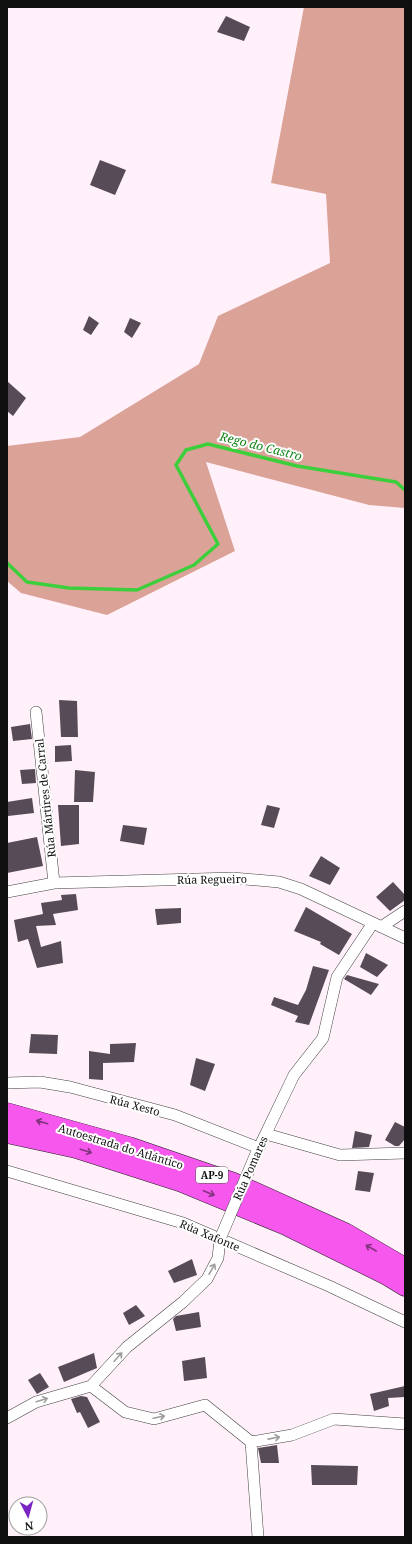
<svg xmlns="http://www.w3.org/2000/svg" width="412" height="1544" viewBox="0 0 412 1544" font-family="'Noto Serif',serif">
<rect width="100%" height="100%" fill="#fff0f9"/>
<path fill="#dba298" d="M304,7H405V508L369,505L206,462L235,551L107,615L21,593L7,581V446L80,437L199,364L218,316L330,263L326,194L271,183Z"/>
<g fill="none" stroke-linecap="round" stroke-linejoin="round">
<path stroke="#3ccf3b" stroke-width="3.5" d="M7,563L27,582L69,588L137,590L194,565L218,544L176,465L186,450L208,444L297,466L396,482L405,490"/>
</g>
<path fill="#574b58" d="M226,16L250,27L244,41L217,32Z
M100,160L126,170L115,195L90,185Z
M89,316L99,323L91,335L83,330Z
M130,318L141,323L132,338L124,332Z
M7,381L26,398L13,416L7,411Z
M59,700L77,701L78,737H61Z
M30,724L32,739L13,741L11,727Z
M71,745L72,761L55,762V746Z
M35,769L36,783L22,784L20,770Z
M75,770L95,772L93,802H74Z
M32,798L34,813L8,816L7,802Z
M58,805H79V844L61,846Z
M267,805L280,808L274,828L261,825Z
M123,825L147,828L144,845L120,841Z
M37,837L43,866L7,873V843Z
M321,856L340,868L330,885L309,876Z
M393,882L405,895V900L390,911L376,897Z
M76,894L78,910L53,914L56,925L36,926L41,947L61,941L63,963L37,968L28,939L18,942L14,920L43,914L41,903L62,900L61,895Z
M306,907L352,934L339,955L320,944L321,942L294,931Z
M181,908V923L157,925L155,909Z
M366,953L388,965L377,977L360,967Z
M313,966L329,970L309,1025L295,1022L298,1016L271,1005L274,997L298,1005L306,990Z
M347,975L379,984L371,995L344,979Z
M31,1034L58,1035L57,1054L29,1053Z
M136,1043L134,1062L103,1063V1080L89,1079V1051L110,1054V1044Z
M196,1058L215,1064L205,1091L190,1085Z
M395,1122L405,1127V1139L399,1146H395L385,1140Z
M355,1131L372,1135L369,1147L352,1148Z
M358,1171L374,1173L370,1192L355,1190Z
M192,1259L197,1275L174,1283L168,1271Z
M136,1305L145,1316L129,1325L123,1313Z
M199,1312L201,1327L176,1331L173,1319L176,1316Z
M94,1353L97,1368L64,1382L58,1367Z
M205,1357L207,1378L184,1381L182,1361Z
M40,1373L49,1387L37,1394L28,1380Z
M405,1386V1397L388,1398L389,1406L374,1411L370,1394Z
M81,1396L87,1397L100,1422L88,1428L80,1412L77,1413L71,1399Z
M277,1445L279,1463H261L258,1448Z
M311,1465L358,1466L357,1485H312Z"/>
<g fill="none" stroke-linecap="round" stroke-linejoin="round">
<g stroke="#424242" stroke-width="12">
<path id="street" d="M36,712L54,883
M7,892L54,883L233,878L279,882L301,889L405,938
M381,927L405,911
M7,1083L40,1082L70,1087L175,1115L259,1148
M266,1134L340,1155L405,1153
M255,1156L294,1075L323,1038L337,977L373,923
M7,1171L183,1223L329,1286L405,1322
M91,1386L127,1347L183,1302L207,1279L218,1258L220,1239
M7,1418L36,1402L91,1386L125,1412L154,1419L205,1405L251,1442L292,1435L334,1419L405,1424
M251,1442L258,1537"/>
</g>
<g stroke="#202020" stroke-width="21">
<path id="highway" d="M7,1113L129,1147L234,1183L345,1233L405,1268
M7,1133L76,1148L182,1182L286,1225L387,1275L405,1286"/>
</g>
<use href="#street" stroke="#fff" stroke-width="11"/>
<use href="#highway" stroke="#f658ed" stroke-width="20"/>
<g stroke="#424242" stroke-width="12" stroke-linecap="butt">
<path id="street-bridge" d="M220,1239L255,1156"/>
</g>
<use href="#street-bridge" stroke="#fff" stroke-width="11"/>
</g>
<defs><path id="oneway-shaft" d="M-6 0H5M1.5-3L5.5 0L1.5 3" fill="none" stroke-width="1.6" stroke-linecap="round" stroke-linejoin="round"/></defs>
<g stroke="#82347e">
<use href="#oneway-shaft" transform="translate(42 1122) rotate(-164)"/>
<use href="#oneway-shaft" transform="translate(86 1151) rotate(18)"/>
<use href="#oneway-shaft" transform="translate(209 1193) rotate(23)"/>
<use href="#oneway-shaft" transform="translate(371 1248) rotate(-150)"/>
</g>
<g stroke="#9f9f9f">
<use href="#oneway-shaft" transform="translate(212 1269) rotate(-61)"/>
<use href="#oneway-shaft" transform="translate(118 1357) rotate(-48)"/>
<use href="#oneway-shaft" transform="translate(42 1400) rotate(-17)"/>
<use href="#oneway-shaft" transform="translate(159 1417) rotate(-12)"/>
<use href="#oneway-shaft" transform="translate(274 1438) rotate(-11)"/>
</g>
<g text-anchor="middle" dominant-baseline="central" stroke-width="4" stroke-linejoin="round" paint-order="stroke">
<rect fill="#fff" stroke="#575757" stroke-width="1" x="196" y="1167" width="32" height="16" rx="3"/>
<g font-size="10" font-weight="bold" fill="#0f0f0f">
<text x="212" y="1175">AP-9</text>
</g>
<g font-size="11" fill="#0f0f0f" stroke="#fff">
<text transform="translate(45 798) rotate(-96)">Rúa Mártires de Carral</text>
<text transform="translate(212 879) rotate(-1)">Rúa Regueiro</text>
<text transform="translate(135 1105) rotate(15)">Rúa Xesto</text>
<text transform="translate(121 1146) rotate(17)">Autoestrada do Atlántico</text>
<text transform="translate(250 1168) rotate(-66)">Rúa Pomares</text>
<text transform="translate(210 1235) rotate(23)">Rúa Xafonte</text>
</g>
<g font-size="12" font-style="italic" fill="#158618" stroke="#fff">
<text transform="translate(261 446) rotate(14)">Rego do Castro</text>
</g>
</g>
<rect width="412" height="1544" fill="none" stroke="#0f0f0f" stroke-width="16"/>
<g transform="translate(28 1516) rotate(174)"><circle r="19" fill="#ffffff" stroke="#9f9f9f"/>
<path d="M0-3L7 15L0 10L-7 15Z" fill="#7a24c1"/>
<text y="-6" font-size="11" font-weight="bold" text-anchor="middle" fill="#0f0f0f">N</text>
</g>
</svg>
